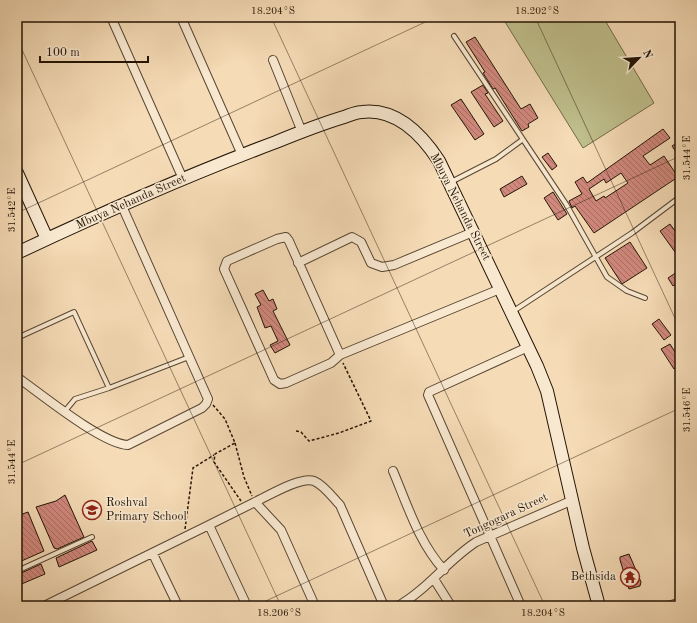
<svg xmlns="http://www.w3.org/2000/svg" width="697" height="623" viewBox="0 0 697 623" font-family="'Old Standard TT',serif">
<defs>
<pattern id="building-back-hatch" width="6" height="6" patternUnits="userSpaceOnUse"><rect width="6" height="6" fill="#d1887d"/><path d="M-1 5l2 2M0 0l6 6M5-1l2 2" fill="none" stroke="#a96e64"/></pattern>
</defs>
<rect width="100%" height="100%" fill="#f5dbb6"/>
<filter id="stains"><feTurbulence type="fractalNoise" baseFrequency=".005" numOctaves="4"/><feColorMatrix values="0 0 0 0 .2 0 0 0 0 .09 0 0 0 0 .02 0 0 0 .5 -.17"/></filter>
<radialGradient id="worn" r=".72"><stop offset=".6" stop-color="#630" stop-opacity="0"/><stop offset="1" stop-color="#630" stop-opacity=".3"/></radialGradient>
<path fill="#bfbf8c" stroke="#726a48" d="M502,17H603L654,103L583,148Z"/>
<path fill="url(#building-back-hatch)" stroke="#241505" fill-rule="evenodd" d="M475,37L521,109L530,104L538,118L528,124L529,127L522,131L495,88L493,89L483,73L485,72L466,42Z
M483,85L488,93L485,94L503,121L494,127L471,92Z
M461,99L484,134L475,140L451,105Z
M663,129L670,138L643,156L650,165L664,156L678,177L594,233L575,206L572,208L569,201L582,194L575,182L583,177L587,183ZM621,173L628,183L605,198L604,196L596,201L589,189L604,179L606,183Z
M680,141V158L672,146Z
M548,153L557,166L552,170L542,157Z
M522,176L527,184L504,197L500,189Z
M553,192L567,214L558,220L544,198Z
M670,224L680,238V259L660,231Z
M630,242L647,268L622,284L605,258Z
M680,270V281L673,286L668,278Z
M263,290L269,301L273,299L277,309L273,311L290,345L275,353L270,345L278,341L271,326L265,328L257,307L261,305L255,294Z
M659,319L671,335L664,340L652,324Z
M670,344L680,360V365L674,369L661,349Z
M65,495L84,537L57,549L54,548L36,507L56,501Z
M28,512L44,551L17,563V516Z
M92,541L97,550L59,567L56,558Z
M629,554L641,582L640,586L629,589L620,560V557Z
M41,564L45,574L17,586V575Z"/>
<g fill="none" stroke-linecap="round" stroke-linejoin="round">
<g stroke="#584631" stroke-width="6">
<path id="lane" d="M454,36L566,204L607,277L627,291L645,298
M451,182L496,159L522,140
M512,312L632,233L680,197
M17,338L74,312L109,388
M65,411L75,399L109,388L189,357
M17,571L92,537
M662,606L680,600"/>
</g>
<g stroke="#584631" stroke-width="10">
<path id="street" d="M111,17L183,179
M181,17L242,155
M273,60L302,132
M286,237L289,241L340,355L331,363L286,383L280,384L274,380L224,269L227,261L277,239Z
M298,263L352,237L361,242L371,263L382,267L394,265L473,232
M340,355L500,289
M17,377C41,394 102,444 128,445L202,408L206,404L208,399L122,206
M393,471C407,504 419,543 444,570
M255,502C268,496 301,476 314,481C324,485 333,498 340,505L384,606
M209,525L255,502L281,530L315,606
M153,554L178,606
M434,579L451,606
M44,606L209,525L247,606
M398,606C428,589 448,560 476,542L573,500
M521,606L428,395L429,392L528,347"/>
</g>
<g stroke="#241505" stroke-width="14">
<path id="secondary" d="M17,173L47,239
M17,253C102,213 188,175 276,142C298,133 321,124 344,117C350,115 356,112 362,112C396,108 422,135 439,161L537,366L547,391L583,548L599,606"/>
</g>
<path stroke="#241505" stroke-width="1.5" stroke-dasharray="3 2" stroke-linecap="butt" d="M213,405L225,419L235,443L215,454L214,462L241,501
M296,431L301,432L309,441L339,433L371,421L343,363
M235,443L244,477L252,496
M185,529L193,468L214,455"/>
<use href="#lane" stroke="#f8e8d0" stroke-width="4"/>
<use href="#street" stroke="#f8e8d0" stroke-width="8"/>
<use href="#secondary" stroke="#f8e8d0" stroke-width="12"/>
</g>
<path fill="none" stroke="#241505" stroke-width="1" stroke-opacity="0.45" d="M271,17L545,606M535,17L680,329M17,39L281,606M17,213L436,17M17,465L680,156M17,605L18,606M255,606L680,408"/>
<defs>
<g id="school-ring" transform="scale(1)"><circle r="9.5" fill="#f8e8d0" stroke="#8f2418" stroke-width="1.5"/><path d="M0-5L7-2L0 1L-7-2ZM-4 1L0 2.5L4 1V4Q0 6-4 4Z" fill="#8f2418"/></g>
<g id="temple-ring" transform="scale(1)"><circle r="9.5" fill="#f8e8d0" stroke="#8f2418" stroke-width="1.5"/><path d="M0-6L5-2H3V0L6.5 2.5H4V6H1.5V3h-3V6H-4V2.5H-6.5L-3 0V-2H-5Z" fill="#8f2418"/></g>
</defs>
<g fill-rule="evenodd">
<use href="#school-ring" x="92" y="510"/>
<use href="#temple-ring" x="630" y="577"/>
</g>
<g text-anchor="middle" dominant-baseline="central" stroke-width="3" stroke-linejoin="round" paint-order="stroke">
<g font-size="12" fill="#241505" stroke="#f8e8d0">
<text transform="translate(131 202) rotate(-24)">Mbuya Nehanda Street</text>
<text transform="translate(460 207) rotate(63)">Mbuya Nehanda Street</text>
<text transform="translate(506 516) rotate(-25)">Tongogara Street</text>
</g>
<g font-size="12" fill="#241505" stroke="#f8e8d0" text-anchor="start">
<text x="106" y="503">Roshval<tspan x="106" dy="14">Primary School</tspan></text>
<text x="616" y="577" text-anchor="end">Bethsida</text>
</g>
</g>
<rect width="697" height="623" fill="none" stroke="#f5dbb6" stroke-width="44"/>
<g transform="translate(639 58) rotate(65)" stroke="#f8e8d0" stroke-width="3" paint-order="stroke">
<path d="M0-3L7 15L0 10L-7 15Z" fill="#241505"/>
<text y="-6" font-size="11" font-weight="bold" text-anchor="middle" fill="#241505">N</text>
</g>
<path d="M40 56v6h108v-6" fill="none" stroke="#241505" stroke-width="2"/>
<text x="46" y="56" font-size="12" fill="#241505" stroke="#f8e8d0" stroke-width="3" paint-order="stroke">100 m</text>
<rect x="22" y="22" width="653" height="579" fill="none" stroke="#241505" stroke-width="1.5"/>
<g font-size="10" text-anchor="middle" fill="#241505">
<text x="273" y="14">18.204°S</text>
<text x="537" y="14">18.202°S</text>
<text transform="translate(686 158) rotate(-90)" y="4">31.544°E</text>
<text transform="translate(11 210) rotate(-90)" y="4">31.542°E</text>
<text transform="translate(686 410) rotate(-90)" y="4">31.546°E</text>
<text transform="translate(11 462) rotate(-90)" y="4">31.544°E</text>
<text x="279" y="616">18.206°S</text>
<text x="543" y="616">18.204°S</text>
</g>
<rect width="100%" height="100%" filter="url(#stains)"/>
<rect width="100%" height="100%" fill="url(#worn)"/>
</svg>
